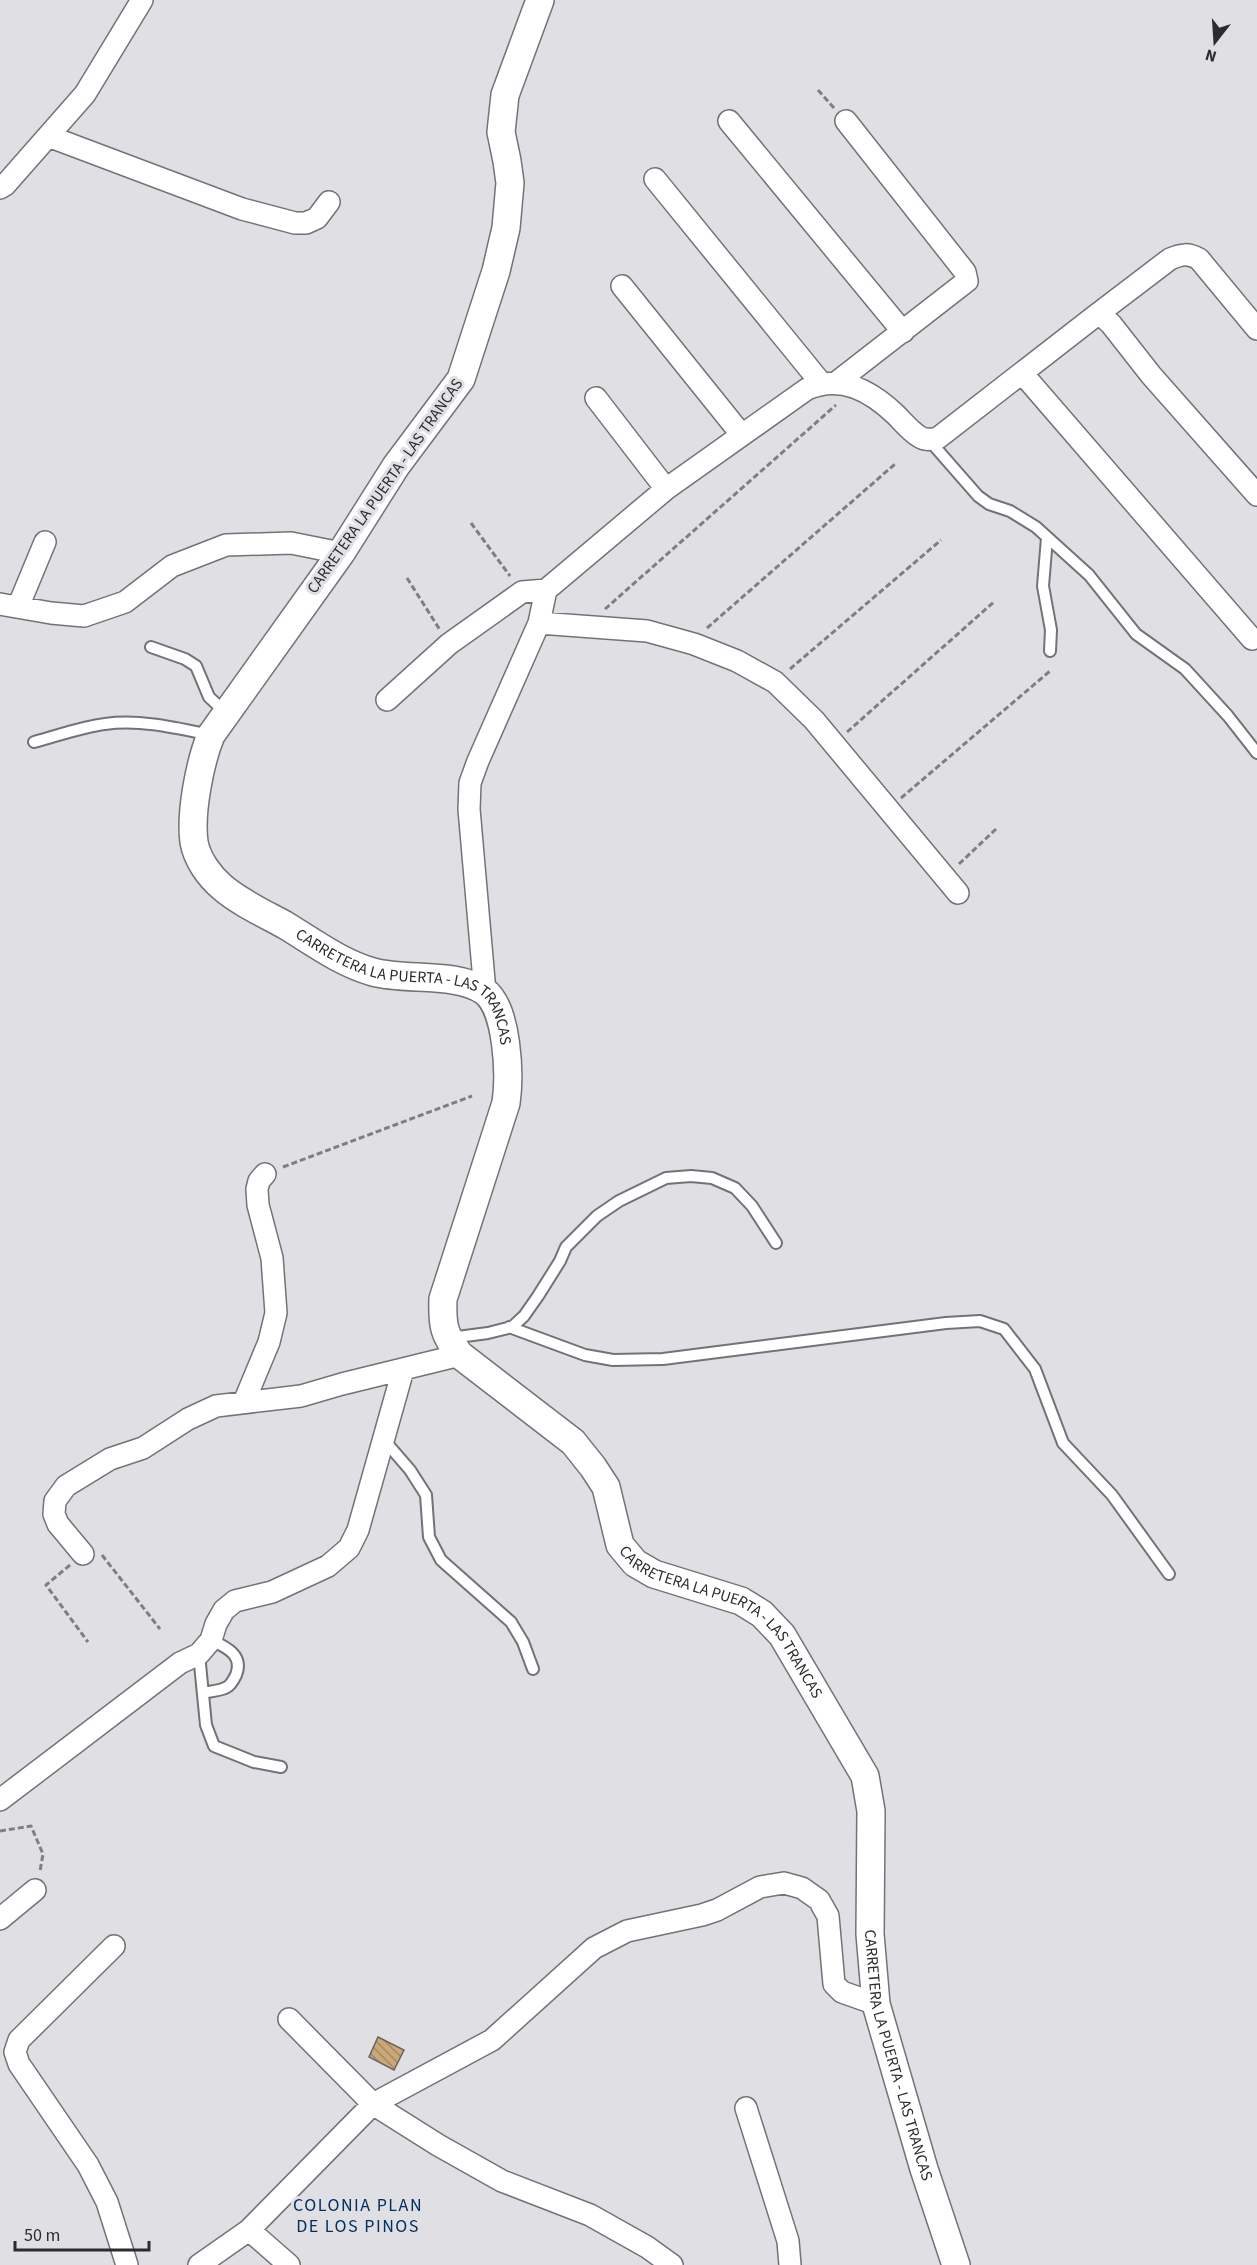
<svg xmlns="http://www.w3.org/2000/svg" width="1257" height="2265" viewBox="0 0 1257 2265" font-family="'Source Sans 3',sans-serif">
<defs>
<pattern id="building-back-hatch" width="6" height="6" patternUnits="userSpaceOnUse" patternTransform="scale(1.5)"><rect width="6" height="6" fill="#cba878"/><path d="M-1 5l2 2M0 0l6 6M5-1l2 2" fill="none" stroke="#a58963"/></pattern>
</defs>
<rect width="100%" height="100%" fill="#e0dfe4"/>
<path fill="url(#building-back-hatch)" stroke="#686561" stroke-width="1.5" d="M378,2037L404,2050L394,2070L369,2057Z"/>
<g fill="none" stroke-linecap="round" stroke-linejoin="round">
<g stroke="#737277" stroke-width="14">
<path id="service" d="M929,440L978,496L989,504L1010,511L1036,527L1089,575L1136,634L1185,669L1228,716L1257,753
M1047,538L1043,586L1051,630L1050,651
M151,647L185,659L196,666L209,697L225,712
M34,742C57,736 81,727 105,724C140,719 177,728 211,735
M509,1327L585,1355L613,1360L663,1359L946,1323L980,1321L1004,1329L1035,1369L1063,1443L1112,1495L1169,1574
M450,1338L488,1333L512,1327L524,1316L538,1296L560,1261L566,1247L597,1216L619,1201L666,1178L691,1176L712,1178L735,1188L752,1206L776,1243
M384,1440L410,1470L426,1495L429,1537L441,1560L511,1622L523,1642L533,1669
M199,1654L206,1725L214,1746L254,1762L281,1767
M203,1693C210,1691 221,1691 227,1687C231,1685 234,1679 236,1675C244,1655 226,1647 211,1640"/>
</g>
<g stroke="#737277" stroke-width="24">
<path id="minor" d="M729,121L903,332
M48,136L242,209L295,223H306L317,218L329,202
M655,179L821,383
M0,188L5,185L85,94L142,0
M622,286L741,434
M1099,313L1170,259C1182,254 1188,253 1199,259L1257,329
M1022,373L1252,639
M837,382L967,281L965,272L846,121
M596,398L666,489
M0,604L51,613L84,616L125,602L172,566L226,545L291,543L341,553
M18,607L45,542
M539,623L647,631L694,644L737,661L775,682L814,720L958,893
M387,700L449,644L522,592L546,590
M485,992L469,809L470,783L478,761L539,623L546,590L666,489L807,389C841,374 871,391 896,415C903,422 911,432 920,437C926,441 932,439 938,438L1099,313L1111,324L1151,375L1257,495
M244,1402L269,1342L276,1313L272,1258L258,1205L257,1189L259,1181L265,1174
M83,1554L58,1524L54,1514L55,1501L66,1486L110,1459L143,1448L188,1419L216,1406L301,1396L342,1384L460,1355
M0,1800L180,1663L199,1654L211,1640L216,1624L224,1610L235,1601L272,1592L328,1566L349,1548L358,1530L403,1370
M0,1919L35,1890
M114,1946L19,2040L15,2052L19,2064L88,2165L107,2202L127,2265
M289,2019L373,2104L438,2145L502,2181L590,2215L647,2247L672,2265
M746,2108L788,2241L790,2265
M249,2230L289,2265
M199,2265L249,2230L373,2104L492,2040L594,1948L627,1931L702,1915L717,1910L760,1887L784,1883L802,1888L819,1900L828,1916L834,1984L842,1992L876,2004"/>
</g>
<g stroke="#737277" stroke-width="30">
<g id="tertiary">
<path id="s1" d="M540,0L505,95L501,132L507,161L510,183L506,228L496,271L461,379L396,466L341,553L211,735C200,762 190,812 194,842C197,859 209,876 222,887C239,902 265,914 285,925C313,942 341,963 373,972C405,981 457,972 484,991C508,1008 510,1076 506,1103L443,1299C442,1326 444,1335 460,1355L573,1442L593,1467L606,1487L620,1545L635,1563L654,1574L741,1601L762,1614L782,1635L865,1776L871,1811L870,1934L876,2004L924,2169L956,2265"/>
</g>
</g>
<path stroke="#7f7f82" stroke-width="3" stroke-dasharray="6 3" stroke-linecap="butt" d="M818,90L835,109
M471,523L510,576
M407,578L440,630
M605,609L836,405
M707,628L895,464
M790,669L941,540
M847,732L995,601
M901,798L1050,671
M959,864L996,829
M283,1167L472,1096
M102,1555L160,1629
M70,1565L46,1585L88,1642
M0,1831L31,1826L43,1854L40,1871"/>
<use href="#service" stroke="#fff" stroke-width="10"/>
<use href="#minor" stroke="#fff" stroke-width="21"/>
<use href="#tertiary" stroke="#fff" stroke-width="27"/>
</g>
<g text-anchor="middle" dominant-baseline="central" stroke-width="6" stroke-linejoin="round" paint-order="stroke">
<g font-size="16" fill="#2c2c2e" stroke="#e0dfe4">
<text transform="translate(385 486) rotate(-55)">CARRETERA LA PUERTA - LAS TRANCAS</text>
<text stroke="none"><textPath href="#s1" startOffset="1209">CARRETERA LA PUERTA - LAS TRANCAS</textPath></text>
<text stroke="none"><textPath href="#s1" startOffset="2054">CARRETERA LA PUERTA - LAS TRANCAS</textPath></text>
<text stroke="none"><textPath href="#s1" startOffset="2558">CARRETERA LA PUERTA - LAS TRANCAS</textPath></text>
</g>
<g font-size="18" letter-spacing="1.5" fill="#002f60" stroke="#e0dfe4">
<text x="358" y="2205">COLONIA PLAN<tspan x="358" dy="21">DE LOS PINOS</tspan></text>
</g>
</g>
<g transform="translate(1215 42) rotate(197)" stroke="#e0dfe4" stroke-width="4.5" paint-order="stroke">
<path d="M0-4.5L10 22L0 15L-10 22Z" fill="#2c2c2e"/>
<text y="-9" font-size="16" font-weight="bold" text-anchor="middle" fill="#2c2c2e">N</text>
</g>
<path d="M15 2241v9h134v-9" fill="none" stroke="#2c2c2e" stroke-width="3"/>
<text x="24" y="2241" font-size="18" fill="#2c2c2e" stroke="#e0dfe4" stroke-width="4.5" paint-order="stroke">50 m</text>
</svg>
